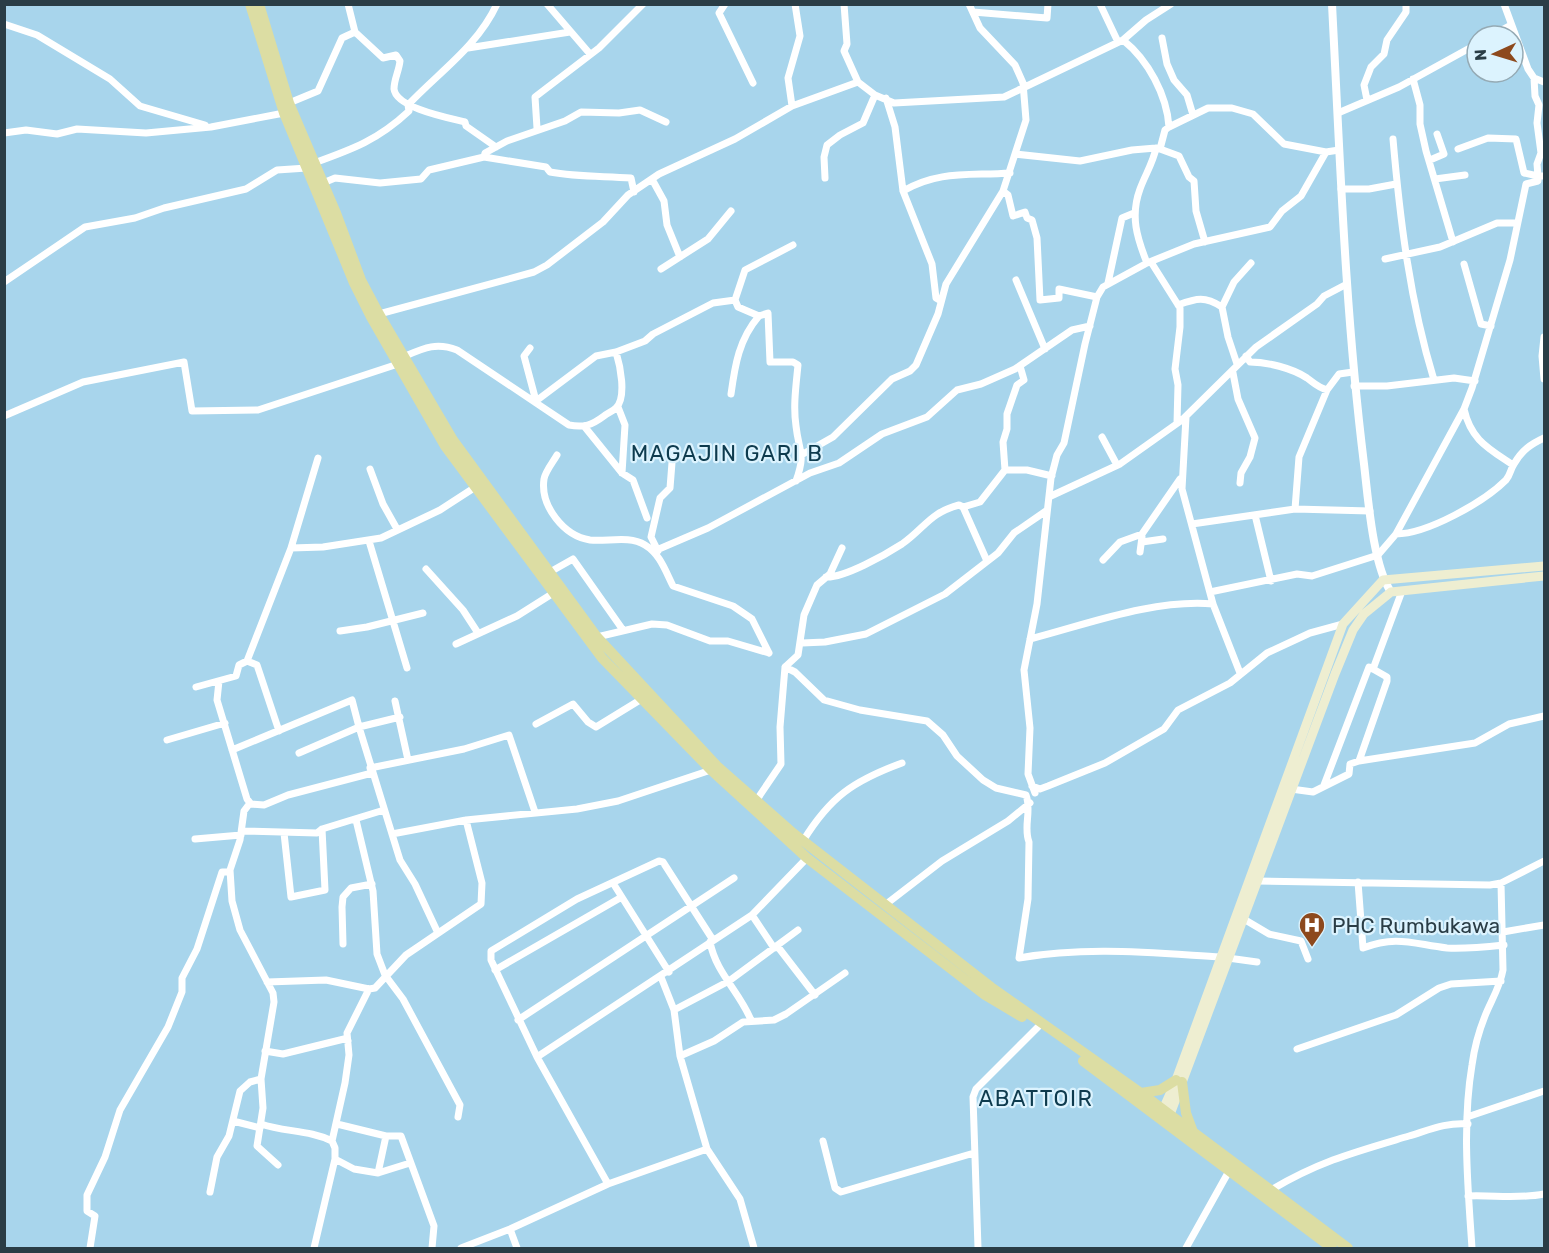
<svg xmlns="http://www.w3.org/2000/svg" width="1549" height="1253" viewBox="0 0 1549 1253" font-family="Rubik,sans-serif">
<rect width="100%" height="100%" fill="#a8d5ec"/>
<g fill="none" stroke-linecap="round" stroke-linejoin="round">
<path stroke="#fff" stroke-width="7" d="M348,4L355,32L383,58L396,55L400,61C399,71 394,79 394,89C396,108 449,118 465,122L466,126L496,147
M547,4L590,54
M725,4L719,13L753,83
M844,4L847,44L844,51L858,82
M1100,4L1118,42
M1504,4L1528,69L1534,78L1544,82
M973,12L1047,18L1048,4
M4,24L37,35L110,79L140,106L205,125
M1491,36L1511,25
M1162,38L1167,64L1174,80L1187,95L1193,115
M1123,40C1148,60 1167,95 1169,127
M468,48L570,32
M1413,79L1420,105V124L1426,151L1453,242
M886,98L895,127L903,191L932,264L936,298L941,301
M1367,100L1364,85L1371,67L1384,54L1387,40L1406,12V4
M289,103L318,91L342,38L355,32
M792,106L788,78L800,36L795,4
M1338,113L1399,87L1477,44
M537,128L535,97L599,48L643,4
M4,133L26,130L57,134L77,129L146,133L211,127L284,113
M1393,139C1400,220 1410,302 1434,380
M1160,149L1179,156L1189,177L1194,181L1196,211L1205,242
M1458,149L1488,138L1516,139L1524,173L1538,176L1537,164L1541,153L1537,123L1539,105L1535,96L1534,78
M1015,154L1080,161L1132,150L1156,148
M484,157L546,167L550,172C577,177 603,176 631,178L634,192
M1430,160L1444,154L1437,134
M314,163C353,149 378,140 409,111L408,105C439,72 477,47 497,4
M825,178L824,157L827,145L840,135L863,123L875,95
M1435,179L1465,175
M653,181L664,201L667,225L680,257
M323,183L335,178L380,183L421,179L429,170L484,157L485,153L507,141L565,121L581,112L619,113L640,110L666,122
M1341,189H1369L1396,184
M903,191C939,170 970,176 1010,173
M1003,191L1008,195L1013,216L1025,212L1027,218L1032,220L1037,238L1040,300L1059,298V289L1097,297
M1385,259L1440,247L1497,223H1517
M1151,262L1180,308V327L1175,369L1178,385L1177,423
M1147,263C1137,238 1130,216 1140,189C1145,175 1153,163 1156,148L1160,149L1165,130L1169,127L1208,108H1232L1253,114L1284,144L1326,152
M1464,264L1481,324L1491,326
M661,269L708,239L731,211
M1016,280L1045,349
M4,282L85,227L135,218L164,208L246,189L277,170L307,168
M1108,283L1122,218L1134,213
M1178,305C1197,298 1205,296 1222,307L1228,337L1237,364
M1222,307L1234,282L1251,263
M379,314L534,272L547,265L603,222L628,195L659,174L735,139L792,106L858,82L875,95L894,103L1004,97L1123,40L1146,20L1171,4
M759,316L768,313L770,362H793L798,365C796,386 793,406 796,426C799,453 806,453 796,481
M1544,337L1542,356L1544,379
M530,348L524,356L536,401
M1246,356L1250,362C1267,362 1292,368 1307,378C1314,383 1317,387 1327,390
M403,357C424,348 436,342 457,350L569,425C584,428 592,425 604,416C608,413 613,411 616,408C627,397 620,365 616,352
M1233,373L1238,399L1255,438L1250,457L1241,473L1240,483
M1354,386H1387L1454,378L1475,381
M731,394C735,365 739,339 759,316L738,307L735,300
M536,401L596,356L616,352L645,341L653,334L713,303L735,300L745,270L793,245
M618,407L625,425L622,473
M1464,409C1471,440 1488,448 1513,465
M4,416L83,382L184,362L192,411L258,410L398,364
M1186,417L1182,489L1213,604L1240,673
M584,426L622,473L633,480L647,518
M1102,437L1117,465
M803,454L833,437L892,379L910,371L916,365L938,314L946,284L1003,191L1026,120L1023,83L1015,65L980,28L969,4
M557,455C553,462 545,472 544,479C540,506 564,536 590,540C607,542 629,535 645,545C660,554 665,570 673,586L733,606L752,619L769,653
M370,469L383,504L397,529
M1005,470H1027L1052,476
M1051,496L1120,464L1182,420L1256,347L1317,304L1324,296L1345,285
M963,507L980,502L1005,470L1003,442L1007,429V414L1017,385L1024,380L1020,366
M1295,509L1299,457L1327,390L1339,374L1353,372
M1255,515L1271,581
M1192,524L1295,509L1370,511
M1396,534C1427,534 1484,502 1506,480C1511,474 1510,470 1514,464C1522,450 1531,444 1544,438
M369,541L407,668
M1142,542L1163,539
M291,548L318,458
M659,549L708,528L810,473L839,463L882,434L927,417L957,390L981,384L1015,369L1072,330L1090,326
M658,551L651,537L660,498L670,488L673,450
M1140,552L1142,537
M1103,560L1120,542L1142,534L1180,479
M426,569L463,610L478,633
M550,572L573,559L623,630
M826,577C844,578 885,555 902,544C925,528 929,513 959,505L963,507L987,561
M1210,592L1297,574L1312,576L1378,555L1396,534L1464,409L1472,388L1510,260L1526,184L1538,181V176H1544
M340,631L367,627L423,613
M597,637L652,624L667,625L710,641H728L769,653
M1030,639C1088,624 1153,599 1213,604
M802,643L825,642L866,634L945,594L998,553L1014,533L1046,511
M456,644L517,616L555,592
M247,661L257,665L279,731
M785,667L795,672L824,700L860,710L927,721L943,735L957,756L983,780L996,788L1026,795C1032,811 1023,827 1029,842L1028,899L1019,958C1087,946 1153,953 1221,957
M219,681L217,700L247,799L251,804L264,805L288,795L372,773
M196,687L236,676L239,665L247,661L291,548L323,547L381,538L440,510L477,486
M395,701L408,760
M400,717L359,727L400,860L415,884L437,931
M536,724L573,704L588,722L596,727L640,700
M167,740L225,723
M232,750L352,700L359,727L299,753
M1359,761L1387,681V677L1373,669
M370,768L464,749L509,735L535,812
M1324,785L1369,667L1373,669L1402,591
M1032,786L1040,789L1048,786L1105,763L1164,729L1178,710L1230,683L1267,653L1310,633L1343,624
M1291,789L1313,792L1349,774L1350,764L1359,761L1475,743L1509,724L1544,716
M1035,793L1028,774L1030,728L1024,670L1037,604L1051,478L1057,455L1064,443L1085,344L1097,297L1103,287L1147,263L1194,244L1270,227L1282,211L1301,196L1326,152L1339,150
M756,801L781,764L780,727L785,667L798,655L804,615L817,585L830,574L842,548
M356,820L373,891L377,954L385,975L403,999L460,1105L458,1117
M242,831L317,833L322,829L384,810
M284,833L291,897L325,890L322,829
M392,834L466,820L577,809L618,801L711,770
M195,839L241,835
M803,841C830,797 853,781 902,763
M1257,881L1490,885L1501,883L1544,861
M1358,882L1363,948C1397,935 1413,944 1447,948C1465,949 1485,947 1504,945
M613,883L669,972
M885,905L942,861L1008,821L1030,803
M752,915L774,948L778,947L815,995
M1242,918L1269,934L1301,941L1308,959
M1503,932L1544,925
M710,942C716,973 739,991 751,1020
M343,944L342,907L343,897L351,888L372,884
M1228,958L1257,962
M495,970L620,898
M661,977L674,1010L680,1056L707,1149L740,1199L754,1248
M267,982L326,980L369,989L375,988L406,955L481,904L482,883L466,820
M674,1010L729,981L798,930
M518,1020L734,878
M1297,1049L1396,1015L1439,988L1451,984L1501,981
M265,1051L283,1054L344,1039L348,1041
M680,1056L714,1041L743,1022L774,1020L786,1014L845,973
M537,1057L752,915L807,858
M261,1079L263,1108L257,1146L278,1165
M1467,1117L1544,1091
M233,1121L260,1128
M261,1124C284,1132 310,1130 332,1141
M337,1124L386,1136
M823,1141L835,1188L841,1192L974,1153
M335,1159V1148L332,1141L345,1083L349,1055L347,1033L369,989
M378,1173L410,1163
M608,1184L537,1057L491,960V951L577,899L659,861L663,862L713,940
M1271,1190C1320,1161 1355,1152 1409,1136C1429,1130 1447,1122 1468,1124
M210,1192L217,1157L229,1136L240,1091L250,1082L261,1079L274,1002L273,993L240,930L232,901L230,870L240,840L244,811L250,803
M1468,1196C1494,1195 1519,1199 1544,1194
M510,1229L517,1248
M90,1248L95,1216L87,1211V1195L105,1157L120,1110L168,1027L182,992V978L197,949L222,872H230
M314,1248L335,1159L354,1169L378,1173L386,1136H401L434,1226L432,1248
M461,1248L510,1229L608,1184L707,1149
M978,1248L973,1097L976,1089L1038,1027
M1186,1248L1229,1171
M1472,1248C1468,1189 1462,1125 1472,1065C1474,1050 1479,1031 1485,1016C1491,1001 1500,987 1503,970L1501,883"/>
<path stroke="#fff" stroke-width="8" d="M1332,4C1340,158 1345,311 1364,464C1368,498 1373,566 1391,592"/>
<path stroke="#eeeed1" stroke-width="9" d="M1161,1114L1176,1080L1343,624L1383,580L1544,566
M1168,1120L1335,674L1353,630L1364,614L1391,592L1544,576"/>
<path stroke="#dcdda3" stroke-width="10" d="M250,4L284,113L354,283L371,317L445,446L602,658L711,770L807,858L985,995L1022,1017
M259,4L289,103L336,213L361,280L379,314L453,440L597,637L717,766L793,833L991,987L1141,1093L1348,1248
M1083,1061L1332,1248
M1182,1082L1186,1113L1193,1132
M1141,1093L1160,1090L1176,1080"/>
</g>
<defs>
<g id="hospital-pin" transform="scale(1.35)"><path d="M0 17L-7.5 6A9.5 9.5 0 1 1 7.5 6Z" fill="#8d491d" stroke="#dcf3fe"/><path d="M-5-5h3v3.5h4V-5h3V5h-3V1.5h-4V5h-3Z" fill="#fff"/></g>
</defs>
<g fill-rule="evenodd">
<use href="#hospital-pin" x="1312" y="925"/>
</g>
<g text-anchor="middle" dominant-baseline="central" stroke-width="4.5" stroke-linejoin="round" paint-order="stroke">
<g font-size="21" fill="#2a3d46" stroke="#dcf3fe" text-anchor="start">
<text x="1332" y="925">PHC Rumbukawa</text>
</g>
<g font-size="22" letter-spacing="1.5" fill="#0e3b4e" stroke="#dcf3fe">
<text x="727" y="453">MAGAJIN GARI B</text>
<text x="1036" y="1098">ABATTOIR</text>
</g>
</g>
<rect width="1549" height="1253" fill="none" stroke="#2a3d46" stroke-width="12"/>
<g transform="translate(1495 54) rotate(266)"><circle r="28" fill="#dcf3fe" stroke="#95aab4" stroke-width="1.5"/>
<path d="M0-4.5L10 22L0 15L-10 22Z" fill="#8d491d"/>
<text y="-9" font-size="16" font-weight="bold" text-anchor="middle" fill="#2a3d46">N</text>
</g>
</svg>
